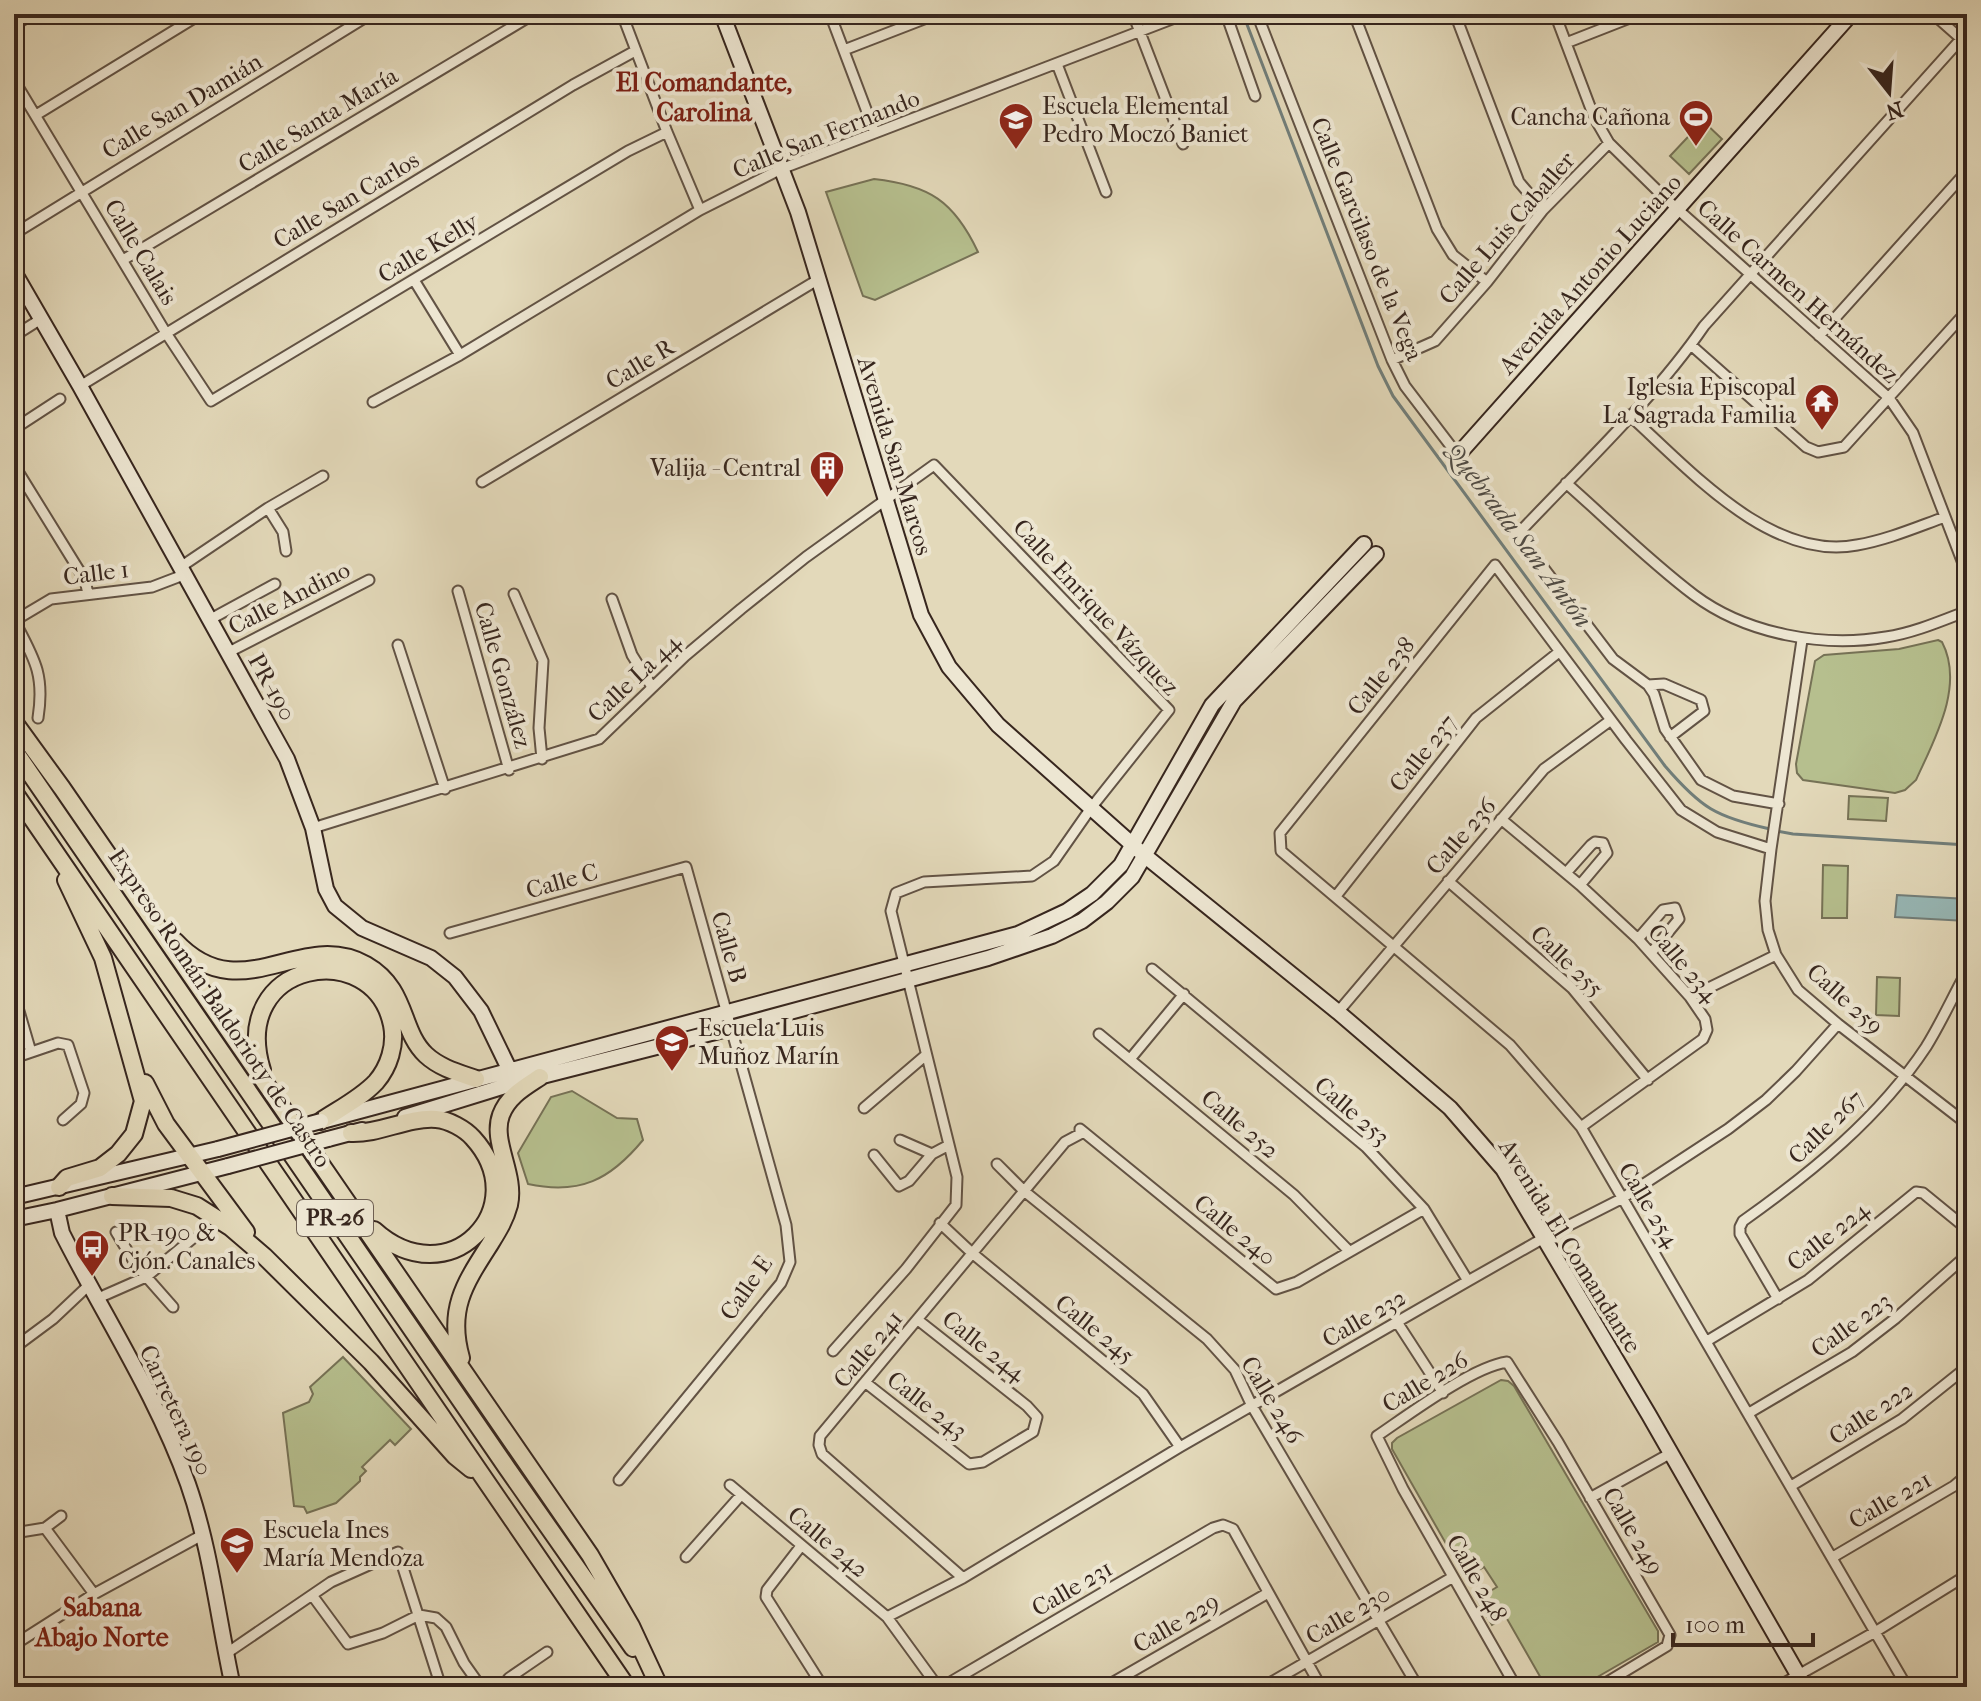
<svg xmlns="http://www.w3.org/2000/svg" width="1981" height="1701" viewBox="0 0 1981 1701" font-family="'IM FELL French Canon',serif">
<rect width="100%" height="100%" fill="#e3d9ba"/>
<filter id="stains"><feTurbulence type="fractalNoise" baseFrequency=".0025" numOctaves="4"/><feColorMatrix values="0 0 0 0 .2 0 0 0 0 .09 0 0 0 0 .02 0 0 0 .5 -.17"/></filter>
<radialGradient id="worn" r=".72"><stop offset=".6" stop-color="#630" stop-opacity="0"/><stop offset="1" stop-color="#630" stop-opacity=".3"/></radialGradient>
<path fill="#b6bf8e" stroke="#767256" stroke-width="2" d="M1703,121L1722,139L1689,174L1670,156Z
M874,179C929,185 954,201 978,252L875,300L863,296L826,192Z
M1938,640L1942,642C1965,686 1934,740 1916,780L1905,790L1895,793L1803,780L1797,773L1796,764L1815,661L1824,655L1899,649Z
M1849,796L1888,798L1886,821L1848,819Z
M1823,865L1848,866L1847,918H1822Z
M1877,977L1900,978L1899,1016L1876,1015Z
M572,1091L617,1118L637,1119L643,1140C610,1180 580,1195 528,1184L518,1153L551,1097Z
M343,1357L411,1429L395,1445L390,1440L362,1467L366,1471L360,1477V1481L336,1503L307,1513L304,1507L294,1506L283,1413L309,1402L313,1394L310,1387Z
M1501,1380L1508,1381L1514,1386L1658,1631V1642L1580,1687H1546L1506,1617L1492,1625L1477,1599L1497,1587L1484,1567L1465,1577L1392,1449V1443L1397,1438Z"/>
<path fill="#97b9b8" stroke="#717e7a" stroke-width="2" d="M1897,895L1967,899L1966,921L1895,917Z"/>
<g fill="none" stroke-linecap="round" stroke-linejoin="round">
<path stroke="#717e7a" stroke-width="3" d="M1243,14L1378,366L1393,396L1665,766C1701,808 1716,817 1770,829
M1777,831L1793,834L1967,845"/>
<g stroke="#625345" stroke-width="13">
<path id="street" d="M622,14L667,132L700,210
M830,14L875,133
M1133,14L1183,144
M1226,14L1255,96
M1257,14L1392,360L1405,386L1613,659L1648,685L1664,684L1701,700L1704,711L1670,737
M1354,14L1437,229L1453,255L1487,282
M1455,14L1519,182L1543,210
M1555,14L1594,117L1609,143L1665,198L1889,398L1913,433L1967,574
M1933,14L1967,44
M14,25L33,14
M1566,43L1640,14
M844,50L937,14
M1057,64L1106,192
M14,80L166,333L211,401L628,151L667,132
M36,115L201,14
M14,234L371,14
M123,260L534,14
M414,280L460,355
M14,336L41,319
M1819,336L1967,171
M1691,345L1806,447L1818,452L1844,447L1967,311
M1392,360L1435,341L1487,282L1543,210L1609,143
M80,386L573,85L635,51
M373,402L460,355L700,210L781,169L1185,14
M1629,415C1688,468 1770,562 1857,545C1887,540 1917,527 1945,517
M14,429L60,399
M14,465L85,580L88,594
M482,482L819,279
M1566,483C1608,520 1649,561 1694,595C1746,634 1823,648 1886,637C1913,633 1941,621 1967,611
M268,508L283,532L286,551
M1517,535C1578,470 1654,399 1704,326L1961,39
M182,566L268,508L323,476
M458,591L509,770
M514,594L543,661L539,728L542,759
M612,599L632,655L652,687
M14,620C34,658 45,674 38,718
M209,620L275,584
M14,621L51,599L152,587L186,574
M1802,640L1771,849L1765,901L1768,930L1776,955L1798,990L1838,1024L1967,1124
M398,645L445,789
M227,653L369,580
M1648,685L1654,694L1665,729L1701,780L1733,796L1779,804
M1501,819L1580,885L1638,939L1690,997L1705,1019L1707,1030L1703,1039L1581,1127
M313,828L599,739L685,656L741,609L806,557L934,465L1169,710L1091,808L1054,861L1032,876L924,882L896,893L891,911L957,1177L956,1205L906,1269L833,1351
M1771,849L1717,832L1681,810L1626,740L1495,565L1280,833L1281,851L1510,1045L1581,1127L1907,1687
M1566,873L1591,845L1595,842L1603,843L1607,853L1580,885
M1448,881L1572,988L1648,1080
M1336,896L1476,718L1559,652
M450,933L686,867L786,1225L790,1262L781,1283L619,1480
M1638,939L1663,910L1675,908L1679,919L1651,953
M1152,969L1366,1147L1424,1209L1468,1281
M14,994L31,1052
M1690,997L1776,955
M1338,1012L1544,769L1611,720
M1099,1034L1294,1195L1349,1251
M14,1058L58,1043L68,1045L84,1093L81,1104L63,1120
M1131,1058L1184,994
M864,1108L926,1055
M900,1140L932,1154
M874,1155L899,1186L909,1181L932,1154L949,1145
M997,1164L1024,1191L1207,1339L1235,1370L1252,1406L1418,1687
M940,1223L972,1253L1143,1394L1180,1447
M116,1232L136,1265L173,1307
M96,1299L146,1277L192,1239
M1778,1299L1740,1234V1227L1743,1221C1812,1172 1879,1118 1926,1047C1941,1023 1953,996 1967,971
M1397,1322L1443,1393
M1707,1341L1808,1280L1916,1192L1923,1193L1967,1229
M14,1348L53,1319L89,1285
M866,1383L969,1464L983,1462L1033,1432L1037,1417L1027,1406L918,1320
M1749,1413L1852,1352L1896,1318L1967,1255
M730,1485L887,1617L938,1687
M1791,1486L1902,1419L1967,1367
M1590,1498L1671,1453
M45,1528L61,1516
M14,1533L45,1528L94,1594
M801,1546L767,1590L766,1597L823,1687
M686,1557L741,1495
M1833,1557L1954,1486L1967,1475
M963,1578L822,1454L819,1445L820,1436L1065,1142L1080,1134V1129L1276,1289L1297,1282L1424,1209
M312,1595L348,1644L383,1633L419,1615L436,1618L446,1627L464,1663L481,1687
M887,1617L963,1578L1180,1447L1468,1281L1542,1239L1621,1199L1728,1129L1766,1100L1796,1071L1838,1024
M14,1645L94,1594L204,1534
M227,1653L331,1582L398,1552L441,1687
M219,1687L232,1680
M502,1687L509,1678L547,1652
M942,1687L1213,1528L1223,1525L1233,1529L1321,1687
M1105,1687L1268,1593
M1263,1687L1453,1577
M1516,1687L1403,1489L1377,1436C1408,1415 1472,1367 1507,1362L1558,1442L1670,1635L1667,1646L1599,1687
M1777,1687L1875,1632L1967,1575"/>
</g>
<g stroke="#37261e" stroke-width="18">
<path id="secondary" d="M722,14L798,212L921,615L949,667L998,725L1144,855L1338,1012L1450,1108L1503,1169L1649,1415L1805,1687
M14,272L80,386L287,759L313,828L326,889L335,906L362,928L431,958L455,977L481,1011L512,1075
M1457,456L1851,14
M405,1117L515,1083L731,1028L988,958L1052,936L1082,921L1107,902L1132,877L1234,701L1376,554
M326,1120L1018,934L1067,911L1092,894L1121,865L1212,705L1364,544
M328,1139L362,1130
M14,1197L218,1149
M57,1210L62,1233C104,1316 157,1397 188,1484C211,1550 218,1619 233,1687
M14,1219L57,1210L228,1166"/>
</g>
<g stroke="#37261e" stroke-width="20">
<path id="highway" d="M14,722L62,788L590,1555L631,1626L658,1684
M14,750L507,1468L633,1648
M14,792L627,1687
M175,941C241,1012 300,928 366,965C408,989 400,1031 426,1055C440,1068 459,1073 476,1079
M262,1070C228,960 374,936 392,1025C396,1045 389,1067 376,1082C361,1098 339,1109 321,1121
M145,1083L166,1124L246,1232
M351,1133C380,1134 407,1117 436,1119C449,1120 465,1129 473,1138C536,1207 449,1298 374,1230
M59,1187L67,1178L100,1168L118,1154L134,1134L143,1101L103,958L66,880
M112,1196L171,1198L197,1206L230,1227L264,1256L371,1362L455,1456L471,1469
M461,1358C447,1309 465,1283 490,1244C498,1231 505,1220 509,1205C516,1174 491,1142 501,1115C508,1096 525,1087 540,1077"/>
</g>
<use href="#street" stroke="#ede6d2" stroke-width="9"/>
<use href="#secondary" stroke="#ede6d2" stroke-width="14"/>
<use href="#highway" stroke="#e3d9ba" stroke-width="16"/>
<g stroke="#37261e" stroke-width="18" stroke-linecap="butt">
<path id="secondary-bridge" d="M218,1149L321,1121
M228,1166L328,1139"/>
</g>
<use href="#secondary-bridge" stroke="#ede6d2" stroke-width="14"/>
</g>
<defs>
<g id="stadium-pin" transform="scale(1.8)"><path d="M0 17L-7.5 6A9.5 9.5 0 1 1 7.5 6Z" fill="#8f2418" stroke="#ede6d2"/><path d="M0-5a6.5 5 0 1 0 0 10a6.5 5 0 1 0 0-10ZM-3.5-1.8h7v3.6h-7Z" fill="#fff"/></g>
<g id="school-pin" transform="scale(1.8)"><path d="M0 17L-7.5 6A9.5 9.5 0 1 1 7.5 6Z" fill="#8f2418" stroke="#ede6d2"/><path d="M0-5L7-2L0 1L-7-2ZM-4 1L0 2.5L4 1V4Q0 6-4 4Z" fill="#fff"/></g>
<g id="temple-pin" transform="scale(1.8)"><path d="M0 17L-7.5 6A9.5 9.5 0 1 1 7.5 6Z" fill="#8f2418" stroke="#ede6d2"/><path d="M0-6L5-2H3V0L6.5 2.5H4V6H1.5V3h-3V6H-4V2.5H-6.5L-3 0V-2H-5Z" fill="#fff"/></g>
<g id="building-pin" transform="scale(1.8)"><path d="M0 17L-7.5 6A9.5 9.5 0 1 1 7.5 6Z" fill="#8f2418" stroke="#ede6d2"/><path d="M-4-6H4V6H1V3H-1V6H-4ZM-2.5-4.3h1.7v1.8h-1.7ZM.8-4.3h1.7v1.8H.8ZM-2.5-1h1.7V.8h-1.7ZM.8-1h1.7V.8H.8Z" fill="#fff"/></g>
<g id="bus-pin" transform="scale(1.8)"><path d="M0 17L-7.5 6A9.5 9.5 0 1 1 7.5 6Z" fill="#8f2418" stroke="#ede6d2"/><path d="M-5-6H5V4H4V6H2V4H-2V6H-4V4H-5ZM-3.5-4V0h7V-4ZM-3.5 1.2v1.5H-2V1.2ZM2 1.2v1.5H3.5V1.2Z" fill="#fff"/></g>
</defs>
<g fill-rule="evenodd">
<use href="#stadium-pin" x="1696" y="117"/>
<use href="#school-pin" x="1016" y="120"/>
<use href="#temple-pin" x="1822" y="401"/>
<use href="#building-pin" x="827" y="468"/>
<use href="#school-pin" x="672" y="1042"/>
<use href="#bus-pin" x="92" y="1247"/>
<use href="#school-pin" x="237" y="1544"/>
</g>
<g text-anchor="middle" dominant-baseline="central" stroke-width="8" stroke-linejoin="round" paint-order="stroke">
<rect fill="#ede6d2" stroke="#6e6054" stroke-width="2" x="297" y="1200" width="76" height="36" rx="6"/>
<g font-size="22" font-weight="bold" fill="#37261e">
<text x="335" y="1218">PR-26</text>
</g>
<g font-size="24" fill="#37261e" stroke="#ede6d2">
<text transform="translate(182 106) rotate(-31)">Calle San Damián</text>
<text transform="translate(318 120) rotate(-31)">Calle Santa María</text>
<text transform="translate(826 134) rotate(-22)">Calle San Fernando</text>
<text transform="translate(346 200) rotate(-31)">Calle San Carlos</text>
<text transform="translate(1507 228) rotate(-49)">Calle Luis Caballer</text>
<text transform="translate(1367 239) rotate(68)">Calle Garcilaso de la Vega</text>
<text transform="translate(428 248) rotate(-31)">Calle Kelly</text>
<text transform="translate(141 252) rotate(59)">Calle Calais</text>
<text transform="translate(1590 274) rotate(-48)">Avenida Antonio Luciano</text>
<text transform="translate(1798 291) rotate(42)">Calle Carmen Hernández</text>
<text transform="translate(640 364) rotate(-31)">Calle R</text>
<text transform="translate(895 456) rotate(73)">Avenida San Marcos</text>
<text transform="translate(96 573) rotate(-7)">Calle 1</text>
<text transform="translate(289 598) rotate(-27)">Calle Andino</text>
<text transform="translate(1096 607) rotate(47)">Calle Enrique Vázquez</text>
<text transform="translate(503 675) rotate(74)">Calle González</text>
<text transform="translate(1381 676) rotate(-51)">Calle 238</text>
<text transform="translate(634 678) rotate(-43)">Calle La 44</text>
<text transform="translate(272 687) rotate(61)">PR-190</text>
<text transform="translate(1423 753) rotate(-51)">Calle 237</text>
<text transform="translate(1461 836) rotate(-49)">Calle 236</text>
<text transform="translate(562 881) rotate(-16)">Calle C</text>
<text transform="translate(729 947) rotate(74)">Calle B</text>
<text transform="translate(1567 961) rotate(44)">Calle 255</text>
<text transform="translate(1683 963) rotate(50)">Calle 234</text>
<text transform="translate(1845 999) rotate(42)">Calle 259</text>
<text transform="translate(220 1008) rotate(56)">Expreso Román Baldorioty de Castro</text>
<text transform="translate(1352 1111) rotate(41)">Calle 253</text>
<text transform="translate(1240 1124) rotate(40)">Calle 252</text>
<text transform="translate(1826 1127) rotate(-44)">Calle 267</text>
<text transform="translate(1649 1205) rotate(59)">Calle 254</text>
<text transform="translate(1235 1230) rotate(39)">Calle 240</text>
<text transform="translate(1828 1236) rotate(-38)">Calle 224</text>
<text transform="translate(1570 1246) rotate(58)">Avenida El Comandante</text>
<text transform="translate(746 1288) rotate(-55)">Calle E</text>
<text transform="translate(1364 1318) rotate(-30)">Calle 232</text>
<text transform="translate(1851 1325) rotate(-36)">Calle 223</text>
<text transform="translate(1095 1329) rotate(39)">Calle 245</text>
<text transform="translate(984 1346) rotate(38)">Calle 244</text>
<text transform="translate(868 1349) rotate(-50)">Calle 241</text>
<text transform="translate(1425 1382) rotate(-31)">Calle 226</text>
<text transform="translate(1272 1400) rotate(59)">Calle 246</text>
<text transform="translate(927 1405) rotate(38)">Calle 243</text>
<text transform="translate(176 1410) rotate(65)">Carretera 190</text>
<text transform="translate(1871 1413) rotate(-33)">Calle 222</text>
<text transform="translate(1890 1500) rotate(-30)">Calle 221</text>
<text transform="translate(1633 1531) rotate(60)">Calle 249</text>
<text transform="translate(828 1542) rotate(40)">Calle 242</text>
<text transform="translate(1477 1578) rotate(60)">Calle 248</text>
<text transform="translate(1072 1588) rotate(-30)">Calle 231</text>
<text transform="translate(1348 1615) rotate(-30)">Calle 230</text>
<text transform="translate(1176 1623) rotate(-30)">Calle 229</text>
</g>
<g font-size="24" fill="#37261e" stroke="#ede6d2" text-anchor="start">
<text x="1042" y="106">Escuela Elemental<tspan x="1042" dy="28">Pedro Moczó Baniet</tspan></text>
<text x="1670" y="117" text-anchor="end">Cancha Cañona</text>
<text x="1796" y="387" text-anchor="end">Iglesia Episcopal<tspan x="1796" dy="28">La Sagrada Familia</tspan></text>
<text x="801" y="468" text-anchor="end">Valija - Central</text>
<text x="698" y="1028">Escuela Luis<tspan x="698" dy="28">Muñoz Marín</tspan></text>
<text x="118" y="1233">PR-190 &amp;<tspan x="118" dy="28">Cjón. Canales</tspan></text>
<text x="263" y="1530">Escuela Ines<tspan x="263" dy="28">María Mendoza</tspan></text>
</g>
<g font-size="26" font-weight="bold" fill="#7a1f14" stroke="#ede6d2">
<text x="704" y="82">El Comandante,<tspan x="704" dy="30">Carolina</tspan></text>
<text x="102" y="1607">Sabana<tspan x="102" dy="30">Abajo Norte</tspan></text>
</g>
<g font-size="26" font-style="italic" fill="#4f4b44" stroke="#ede6d2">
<text transform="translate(1519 535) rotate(53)">Quebrada San Antón</text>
</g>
</g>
<rect width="1981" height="1701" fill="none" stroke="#e3d9ba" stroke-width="48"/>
<rect x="16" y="16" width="1949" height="1669" fill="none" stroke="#37261e" stroke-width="4"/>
<rect x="24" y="24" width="1933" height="1653" fill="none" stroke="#37261e" stroke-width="2"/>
<g transform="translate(1889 92) rotate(163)" stroke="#ede6d2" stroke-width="6" paint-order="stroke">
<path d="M0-6L14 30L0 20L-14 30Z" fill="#37261e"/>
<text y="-12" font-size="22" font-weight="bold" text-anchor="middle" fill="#37261e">N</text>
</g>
<path d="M1673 1633v12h140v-12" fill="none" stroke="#37261e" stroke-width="4"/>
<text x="1685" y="1633" font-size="24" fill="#37261e" stroke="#ede6d2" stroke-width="6" paint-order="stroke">100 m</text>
<rect width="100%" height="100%" filter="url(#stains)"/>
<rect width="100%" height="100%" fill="url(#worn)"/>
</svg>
